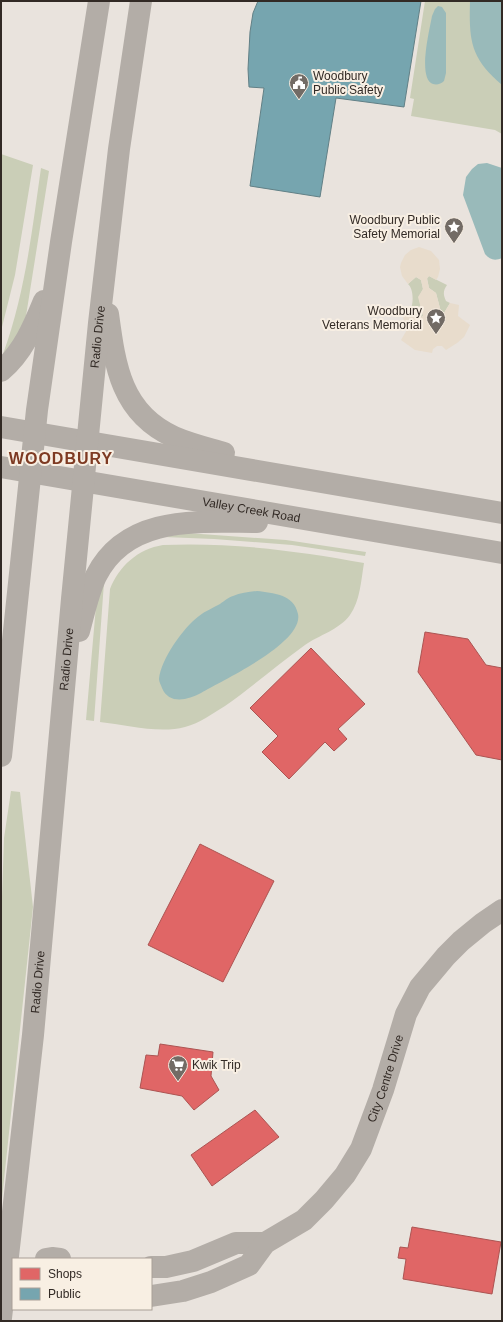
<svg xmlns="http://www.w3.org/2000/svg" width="503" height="1322" viewBox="0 0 503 1322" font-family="Arial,sans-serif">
<rect width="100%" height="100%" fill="#e9e3dd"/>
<path fill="#caceb7" d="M425,1H502V134L495,130L411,116L414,99L410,98Z
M1,154L33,165L15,275L1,331Z
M41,168L49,171L26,316L17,338L3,354C25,294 32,231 41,168Z
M429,276L447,285C443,291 443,294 446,301L450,303L444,313L441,312L436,293L429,288L427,278Z
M416,277L421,280L423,289L419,297L423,316L419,318L409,312C414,306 414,289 408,284Z
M187,533L286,540L366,552L365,556L292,545L214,539L164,537Z
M163,545C229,542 299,551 364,563C361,581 360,601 350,615C339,630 319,635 305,645C277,665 252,687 225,706C212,714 200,723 185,727C160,734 126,725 100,722L110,589C119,566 138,549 163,545Z
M104,583L103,596L94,721L86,720L96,606Z
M11,791L20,792L33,907L1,1208V926L4,838Z"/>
<path fill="#e8dccc" d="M419,247L431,251L439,260L440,269L438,277L436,280L429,276L427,279L429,288L436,293L441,312L444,313L450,303L459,305L458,316L470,325L464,337L457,343L446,350L442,346H437L433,349L432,353L415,350L401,340L408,328L403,318L409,312L419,318L423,316L418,297L423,289L421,280L416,277L408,284L402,276L400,267L401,263L405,255L411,250Z"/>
<path fill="#99baba" d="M470,1H502V85C470,58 469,40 470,1Z
M438,6L442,7L446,13V73L444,81C441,84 437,85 433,84C417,79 430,28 432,16L435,9Z
M487,163L502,168V258C495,261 490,260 485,254L463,195L466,177L472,169L478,164Z
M257,591C273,593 294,594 298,614C304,643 223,680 201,693C188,700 169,705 162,688C161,685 159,682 159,679C161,659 183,628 199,616C205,611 213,608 220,604C224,601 229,597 233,596C240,593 249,592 257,591Z"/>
<path fill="#e06666" stroke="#ac5452" d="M425,632L468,639L486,665L502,668V760L476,755L418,672Z
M311,648L365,704L338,729L347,739L334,751L325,742L289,779L262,752L278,736L250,708Z
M200,844L274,881L223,982L148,945Z
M160,1044L213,1052L211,1076L219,1090L194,1110L182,1096L140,1088L146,1055L158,1056Z
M255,1110L279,1137L212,1186L191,1155Z
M412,1227L501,1242L492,1294L403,1279L406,1259L398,1258L400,1247L408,1248Z"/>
<path fill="#76a5af" stroke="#628086" d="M258,1H421L404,107L336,98L320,197L250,186L264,88L249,87L248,69L250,32L253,13Z"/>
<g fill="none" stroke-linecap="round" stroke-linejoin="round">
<g stroke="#b3ada7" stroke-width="22">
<path d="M108,314C115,366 121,413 174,437C190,444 207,448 224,453"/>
<path d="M1,371C23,352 33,328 44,301"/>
<path d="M1,427L502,513"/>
<path id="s1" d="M1,467L502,553"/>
<path d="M79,631C84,613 88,593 96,576C127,514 200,522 257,522"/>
<path d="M1,756L37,410L61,242L99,1"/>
<path d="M46,1259L52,1258L60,1259"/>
<path d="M151,1267H166L193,1261L236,1243H265"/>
<path id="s2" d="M151,1296L183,1291L211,1282L249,1265L265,1243L304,1220L324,1200L345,1175L361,1149L383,1090L406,1014L420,987L446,956L461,941L483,923L502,910"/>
<path id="s3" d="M1,1318L33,1035L72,599L99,323L119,149L141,1"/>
</g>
</g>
<defs>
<g id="civic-pin" transform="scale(1)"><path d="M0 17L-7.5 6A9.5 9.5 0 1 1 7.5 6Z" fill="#726b65" stroke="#f8efe3"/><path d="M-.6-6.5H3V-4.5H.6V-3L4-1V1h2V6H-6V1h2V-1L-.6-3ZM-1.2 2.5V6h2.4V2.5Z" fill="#fff"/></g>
<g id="sight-pin" transform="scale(1)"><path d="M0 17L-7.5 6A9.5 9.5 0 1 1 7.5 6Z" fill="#726b65" stroke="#f8efe3"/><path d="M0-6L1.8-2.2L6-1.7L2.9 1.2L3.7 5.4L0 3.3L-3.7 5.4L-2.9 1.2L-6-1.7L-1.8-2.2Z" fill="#fff"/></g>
<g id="supermarket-pin" transform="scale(1)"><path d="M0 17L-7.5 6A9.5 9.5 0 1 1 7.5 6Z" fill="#726b65" stroke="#f8efe3"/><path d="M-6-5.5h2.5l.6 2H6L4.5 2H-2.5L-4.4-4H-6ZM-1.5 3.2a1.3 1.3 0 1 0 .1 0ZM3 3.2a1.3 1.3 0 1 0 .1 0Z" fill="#fff"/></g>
</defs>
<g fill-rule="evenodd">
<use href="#civic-pin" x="299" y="83"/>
<use href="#sight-pin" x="454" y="227"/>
<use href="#sight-pin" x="436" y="318"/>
<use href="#supermarket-pin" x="178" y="1065"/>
</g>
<g text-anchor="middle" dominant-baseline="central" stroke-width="4" stroke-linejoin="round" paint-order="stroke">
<g font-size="12" fill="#322a25" stroke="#f8efe3" text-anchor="start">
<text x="313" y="76">Woodbury<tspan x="313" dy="14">Public Safety</tspan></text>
<text x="440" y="220" text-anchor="end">Woodbury Public<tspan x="440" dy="14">Safety Memorial</tspan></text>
<text x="422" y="311" text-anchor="end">Woodbury<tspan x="422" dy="14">Veterans Memorial</tspan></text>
<text x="192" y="1065">Kwik Trip</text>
</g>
<g font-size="12" fill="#322a25" stroke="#f8efe3">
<text stroke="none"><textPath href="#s3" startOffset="986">Radio Drive</textPath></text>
<text stroke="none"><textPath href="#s1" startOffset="254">Valley Creek Road</textPath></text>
<text stroke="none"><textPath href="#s3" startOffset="662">Radio Drive</textPath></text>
<text stroke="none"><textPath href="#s3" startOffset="338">Radio Drive</textPath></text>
<text stroke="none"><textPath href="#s2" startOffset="342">City Centre Drive</textPath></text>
</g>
<g font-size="16" font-weight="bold" letter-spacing="1" fill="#7e3a22" stroke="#f8efe3">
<text x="61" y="458">WOODBURY</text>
</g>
</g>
<rect width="503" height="1322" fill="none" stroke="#322a25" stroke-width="4"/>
<rect x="12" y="1258" width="140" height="52" fill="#f8efe3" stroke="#a9a097"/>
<rect x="20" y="1268" width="20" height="12" fill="#e06666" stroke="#a9a097"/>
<text x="48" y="1278" font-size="12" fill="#322a25">Shops</text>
<rect x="20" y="1288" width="20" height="12" fill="#76a5af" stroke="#a9a097"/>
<text x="48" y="1298" font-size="12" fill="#322a25">Public</text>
</svg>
